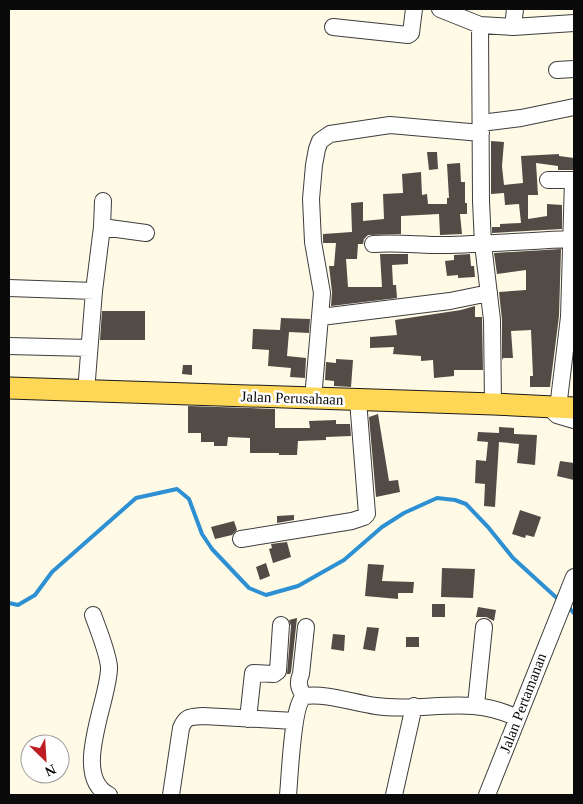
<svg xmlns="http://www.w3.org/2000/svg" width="583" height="804" viewBox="0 0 583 804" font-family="Georgia,serif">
<rect width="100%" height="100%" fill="#fffae6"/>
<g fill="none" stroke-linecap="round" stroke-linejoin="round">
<path stroke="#2d90d3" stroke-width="4" d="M9,603L18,605L35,595L52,572L136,498L177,489L189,499L202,534L212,549L249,588L266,595L298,586L344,560L382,527L404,513L437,498L455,500L466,504L488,527L513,558L559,600
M567,606L574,613"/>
</g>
<path fill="#534b46" d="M491,141L504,142L502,166L504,185L523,183L521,156L559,154V156L574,158L573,170H558V166L536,163L538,195H528V219L547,216V204L562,205V229L492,233V227H500V224L521,223L519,204L505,205L504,193L491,194Z
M427,152H437L438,169L429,170Z
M460,163L461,182H465V203H467V214H460L462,234L440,235L439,214L401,216V234L368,235L364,239L363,244H358L357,259H346L348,287H382L380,254H408V264L392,265L393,285H396L397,298L331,306L332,292L329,266H334L336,243H323V234L352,232L351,203L363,202V221L384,219L383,194L403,193L402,174L421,172L422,195L427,194L428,204H447V198H449L447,164Z
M561,249L559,316L550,387H530V376H533L531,330L511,331L513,358H503L502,360V320L499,292L526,290V270L497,274L494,253Z
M470,254L471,266H474L475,277L458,278V275L447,276L445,261L454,260V255Z
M475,306V317H482L483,370H454V376L434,378L433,360L421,361V356L393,354L394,347L370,348V337L397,335L395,320L461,310Z
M102,311H145V340H100Z
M281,318L310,319L309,333L289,332L287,356L306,358L305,378L290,377L291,368L268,366L269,350L252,349L253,329L280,330Z
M336,359L353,360L351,387L334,386V381L325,380L326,362L336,363Z
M183,365H192V375L182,374Z
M188,406L275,409V428H310L309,421L336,420V424H350L351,436L326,437V440L298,441L297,455H279V453H250V438L228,437L227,446H214V442H201V433H188Z
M378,414L389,481L398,480L400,492L376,497L369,417Z
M499,427L514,428V434L537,435L535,465L517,463L519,444L499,442L495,507L484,506L485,484L475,483L476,460L486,461L488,442L477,441L478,432L499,433Z
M560,461L574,463V480L557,476Z
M520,510L541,517L534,537L526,535L525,538L512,534Z
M294,515V520L277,523V516Z
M234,521L237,530L232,535L215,539L211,527Z
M287,542L291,557L273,563L269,549L272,548L271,544Z
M266,563L270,576L260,580L256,567Z
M368,564L384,565L382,581L414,582L413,593H398V599L365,596Z
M442,568L475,569L473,598L441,597Z
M432,604H445V617H432Z
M478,607L496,610L494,621L486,617H476Z
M297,618L291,672L290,674H287L291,626L289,620Z
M367,627L379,628L375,651L363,649Z
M333,634L345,635L344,651L331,649Z
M406,637H419V647H406Z"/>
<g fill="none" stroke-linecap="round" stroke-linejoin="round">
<g stroke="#3d3d3d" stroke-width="18">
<path id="minor" d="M440,9L480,25
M333,27L408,35L411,33L414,9
M513,27L515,9
M557,70L574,69
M481,123L521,118L574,107
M548,180H574
M102,227L146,233
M373,244C396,242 419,245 443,245C485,244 528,241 570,239
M9,288L94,291
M321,317L450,301L489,293
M9,346L89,348
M86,392L94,291L102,227L103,201
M313,399L322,293L313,242L311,199L314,165L317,149L320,141L330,134L390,125L481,133
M493,404L492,320L483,244L481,201L480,25L513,27L574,23
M549,407L557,415L574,420
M558,408L569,317L573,180
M241,539L352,521L364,517L367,514L358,400
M93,615C98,629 108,653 109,667C110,698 70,776 109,795
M304,696C299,688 297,683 301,674L306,627
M476,705L484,627
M248,719L253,673L274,674L278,671L281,625
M171,795L181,728C186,716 190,717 203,716L295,721
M288,795C290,776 292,706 304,696C328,693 353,703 376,706C426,713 469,694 517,718
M394,795L414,706
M487,795L574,577"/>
</g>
<g stroke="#1b1b1b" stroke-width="23">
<path id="major" d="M9,388L493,404L574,408"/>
</g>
<use href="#minor" stroke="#fff" stroke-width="16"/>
<use href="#major" stroke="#ffd756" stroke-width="21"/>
</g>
<g text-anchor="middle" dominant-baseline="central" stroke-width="5" stroke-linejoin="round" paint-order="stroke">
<g font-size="15" fill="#0a0a0a" stroke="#fff">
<text transform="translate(292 398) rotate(2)">Jalan Perusahaan</text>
<text transform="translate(523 703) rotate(-69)">Jalan Pertamanan</text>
</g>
</g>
<rect width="583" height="804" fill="none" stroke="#0a0a0a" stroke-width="20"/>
<g transform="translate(45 759) rotate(155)"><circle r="24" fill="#ffffff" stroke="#9d9d9d"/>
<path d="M0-4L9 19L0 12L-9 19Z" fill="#be1d24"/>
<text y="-8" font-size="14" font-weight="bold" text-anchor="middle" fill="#0a0a0a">N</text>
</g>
</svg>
